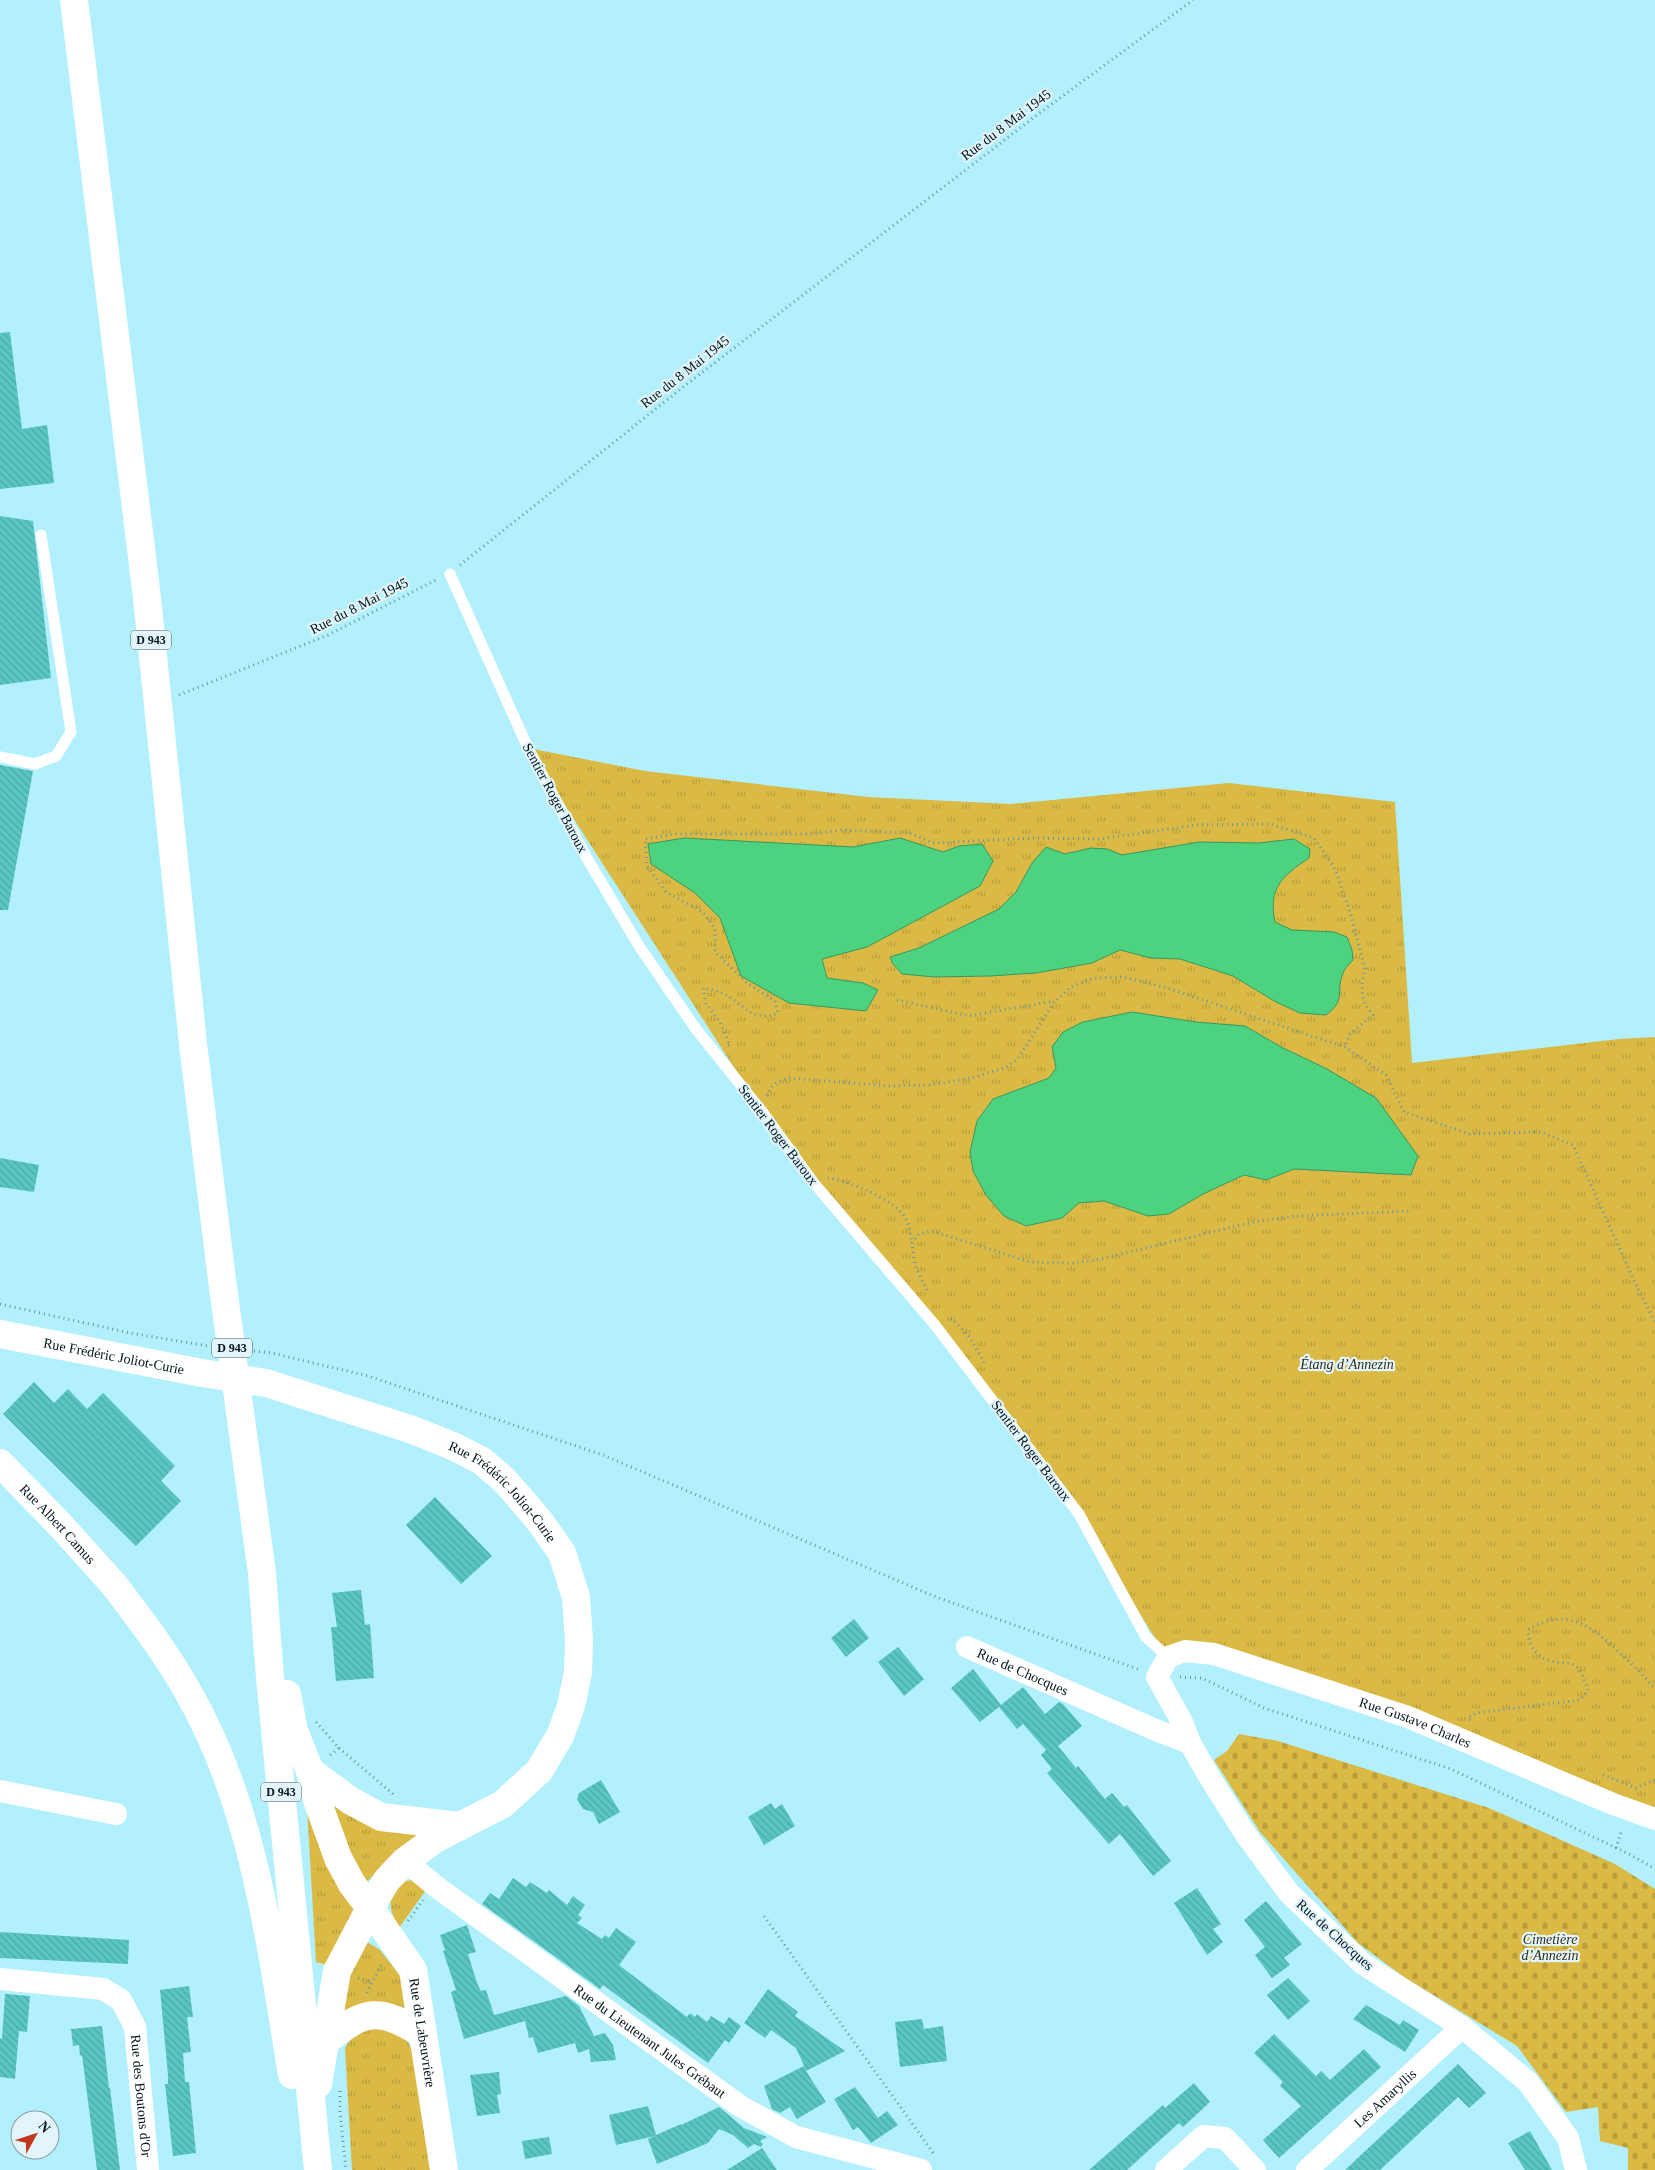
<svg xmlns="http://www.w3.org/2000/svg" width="1655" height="2170" viewBox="0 0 1655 2170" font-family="Georgia,serif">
<defs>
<pattern id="grass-tufts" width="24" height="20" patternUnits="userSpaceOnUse" patternTransform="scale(1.25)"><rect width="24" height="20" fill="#dab944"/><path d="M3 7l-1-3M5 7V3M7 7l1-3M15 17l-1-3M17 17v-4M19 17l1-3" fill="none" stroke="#b99e3b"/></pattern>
<pattern id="cemetery-stones" width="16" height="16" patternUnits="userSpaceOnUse" patternTransform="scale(1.25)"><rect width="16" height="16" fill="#dab944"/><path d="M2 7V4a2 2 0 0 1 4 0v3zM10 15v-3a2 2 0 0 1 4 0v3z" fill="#b99e3b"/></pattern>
<pattern id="building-back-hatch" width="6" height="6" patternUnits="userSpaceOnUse" patternTransform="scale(1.25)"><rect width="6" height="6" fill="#5ac6c3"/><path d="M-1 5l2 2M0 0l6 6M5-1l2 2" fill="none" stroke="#4ca9a7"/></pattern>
</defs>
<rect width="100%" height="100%" fill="#b3f0fd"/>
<path fill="url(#grass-tufts)" d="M528,748L645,771L868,797L1011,804L1229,783L1395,802L1412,1063L1619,1039L1655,1037V1815L1356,1691L1164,1653L1079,1514L764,1114Z
M318,1787L426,1831L383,1865L361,1888Z
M306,1791L360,1908L331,1966L316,1962Z
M412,1880L426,1890L399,1928C389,1910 387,1900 399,1883Z
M367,1942L380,1950L402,1978L410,2021H337L340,1978Z
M382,2022L403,2034L417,2058L437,2170H352L345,2048L359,2026Z"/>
<path fill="url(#cemetery-stones)" d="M1239,1734L1278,1741L1489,1808L1615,1864L1655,1889V2170H1628V2148L1600,2141L1598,2107L1566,2112L1517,2046L1404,1977L1358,1943L1260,1832L1214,1760L1227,1751Z"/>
<path fill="#4dd280" stroke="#369961" d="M684,838L853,847L900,838L943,852L959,846L982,844L993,861L980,886L867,947L822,959L827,978L863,983L878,990L866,1011L789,1003L741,976L720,918L695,893L651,864L648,844Z
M1294,839L1310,849L1309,858C1282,876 1268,888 1275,922L1292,930L1334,932L1347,937L1352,950L1353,960C1349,964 1345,968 1343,973C1335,993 1347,999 1326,1015L1300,1013L1276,1002L1233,976L1180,959L1151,958L1120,950L1092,963L1036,973L990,976L934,977L902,974L893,964L890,957L919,948L999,909L1016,892L1032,863L1046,847L1065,854L1091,848L1107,849L1122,855L1199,842L1258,843Z
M1132,1012L1196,1022L1245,1026L1281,1047L1327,1069L1376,1098L1418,1156L1411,1175L1294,1169L1266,1180L1244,1175L1203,1194L1169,1214L1148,1216L1104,1201L1079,1203L1062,1218L1026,1226L1004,1216L986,1195L973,1171L970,1152L977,1121L993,1099L1049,1078L1056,1068L1052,1047L1063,1032L1083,1022Z"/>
<path fill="url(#building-back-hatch)" d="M10,332L22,429L47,425L54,483L0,489V333Z
M0,516L33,521L51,678L0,685Z
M0,765L33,771L8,910H0Z
M0,1158L39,1165L34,1192L0,1187Z
M34,1382L54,1403L68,1389L87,1409L103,1393L175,1466L161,1481L181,1501L136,1546L3,1414Z
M435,1497L492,1556L461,1584L406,1525Z
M361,1590L365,1625L370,1624L374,1678L336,1681L331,1627H337L332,1593Z
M854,1619L869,1638L846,1657L831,1638Z
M898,1647L924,1679L904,1696L878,1662Z
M973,1669L1001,1705L1023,1687L1045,1714L1059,1702L1063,1704L1082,1726L1058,1746L1076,1768L1078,1766L1105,1799L1112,1793L1124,1807L1127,1805L1171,1861L1153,1876L1120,1834L1109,1844L1047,1773L1052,1769L1041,1755L1046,1750L1023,1724L1017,1729L999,1707L980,1722L951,1688Z
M601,1780L620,1812L599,1824L593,1812L583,1809L577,1799L579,1793Z
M771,1803L775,1809L782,1804L795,1826L764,1845L748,1817Z
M513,1878L526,1887L530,1882L547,1893L549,1890L567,1905L573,1896L585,1905L578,1915L582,1918L577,1923L602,1939L605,1935L609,1938L616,1928L636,1942L619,1965L687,2017L690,2013L695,2017L697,2014L707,2022L711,2016L724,2024L729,2017L741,2026L729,2043L725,2040L708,2063L603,1985L600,1989L482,1904L490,1893L499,1899Z
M1197,1888L1221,1924L1213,1929L1223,1942L1207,1955L1174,1903Z
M1266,1901L1302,1944L1284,1958L1290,1965L1272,1978L1255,1955L1265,1947L1244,1920Z
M467,1925L476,1952L468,1954L477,1983L481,1991L486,1990L494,2015L566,1996L579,2006L594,2036L605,2033L613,2045L616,2060L591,2062L589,2049L578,2053L575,2043L538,2053L533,2037L529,2038L525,2021L464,2039L451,1992L456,1990L443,1951L445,1950L440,1935Z
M0,1932L129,1940L128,1964L0,1958Z
M1288,1978L1310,2001L1288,2020L1267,1995Z
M189,1986L193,2017H187L191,2052L183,2053L185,2082H189L196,2153L173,2156L165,2084H168V2075L160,1990Z
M768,1989L798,2012L795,2016L845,2051L806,2071L826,2102L797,2119L790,2107L780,2113L772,2109L764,2086L804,2066L806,2070L796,2048L771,2030L765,2038L744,2023Z
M5,1994L30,1996L27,2032L19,2031L15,2079L0,2077V2038L2,2039Z
M1366,2005L1400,2025L1403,2020L1419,2030L1405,2052L1353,2019Z
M922,2019L924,2029L943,2026L947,2061L900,2067L895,2022Z
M102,2026L109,2088H110L120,2170H97L82,2055L80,2056L79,2045L73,2046L71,2029Z
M1274,2034L1316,2076L1321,2071L1330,2080L1364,2049L1381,2067L1279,2158L1263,2140L1301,2106L1280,2086L1283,2082L1254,2053Z
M1458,2064L1486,2093L1469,2108L1458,2097L1380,2170H1345Z
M499,2072L501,2094L497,2095L500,2113L477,2116L470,2075Z
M1194,2083L1210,2102L1183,2127L1179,2123L1127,2170H1089L1163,2105L1165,2108Z
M855,2087L878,2118L887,2111L898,2125L871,2143L858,2127L853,2130L834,2099Z
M648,2106L656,2135L681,2124V2125L719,2107L744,2128L767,2137L760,2141L763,2144L761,2147L754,2144L748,2148L733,2135L719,2129L708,2143L657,2164L648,2139L655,2136L616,2145L609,2115Z
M1530,2131L1552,2170H1525L1508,2143Z
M549,2137L552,2154L525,2159L522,2141Z
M762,2148L777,2170H727Z"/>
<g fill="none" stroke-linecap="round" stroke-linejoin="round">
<path stroke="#69969f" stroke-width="3" stroke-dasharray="1 4" stroke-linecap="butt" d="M460,565L682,388L1041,112L1193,0
M179,695L328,635L438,579
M897,1000L969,1016L1054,1001
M728,1045H730L720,1022L706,1004L703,988C709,990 717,990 722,993C743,1003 751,1023 778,1013L775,1001L747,983L715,952V929L703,912L666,892L647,866L645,839L676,834H813L841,830L910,833L933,843L1037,838L1099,839L1197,825L1270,824L1314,838L1335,869L1350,912L1365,968L1362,984L1363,1001L1373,1015L1350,1034L1345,1047
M767,1096C772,1083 778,1081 790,1078L888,1086L929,1085L971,1078L1004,1068L1017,1060L1055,1001L1071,987L1093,978L1122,977L1164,987L1345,1047L1386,1075L1404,1112L1470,1134L1541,1132L1573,1145L1637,1287L1655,1322
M828,1178C849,1181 887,1197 902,1213C909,1221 910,1232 912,1242
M927,1290L915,1266L912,1243L919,1234L932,1231L1030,1262L1072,1263L1096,1260L1258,1221L1296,1216L1411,1211
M0,1304L130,1333L208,1346
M951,1318L968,1335L985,1364
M254,1351L272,1353L368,1376L603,1455L936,1597L1140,1670
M1180,1677L1202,1678L1264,1708L1451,1769L1631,1855L1655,1869
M1470,1720L1468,1718L1476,1713L1580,1700L1588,1691C1585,1681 1582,1669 1572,1664C1567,1662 1558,1663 1552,1661C1536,1658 1528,1645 1528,1630C1568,1605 1594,1628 1623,1656C1634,1666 1647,1678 1655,1690
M316,1722L339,1748L328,1757
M339,1748L394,1795
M1603,1775L1636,1788L1655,1780
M1616,1848L1622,1829
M764,1916L934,2154
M408,1921L423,1900
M358,1978L372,1982
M367,1993L381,1965
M340,2091V2112L346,2170"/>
<path stroke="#fff" stroke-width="11" d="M450,574L528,748L588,860L639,946L696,1029L764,1114L813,1182L935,1325L1079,1514L1146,1637L1168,1657
M0,757L35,764L56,756L71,732L41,535"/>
<g stroke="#fff" stroke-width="22">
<path id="s1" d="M967,1647L1158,1731L1190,1743"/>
<path d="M0,1791L116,1814"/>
<path id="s2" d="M405,1861L438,1888L740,2106L796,2137L921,2170"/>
<path id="s3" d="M0,1979L103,1989L121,2000L135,2027L148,2170"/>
<path d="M1166,2170L1204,2136L1225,2138L1255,2170"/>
<path id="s4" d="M1307,2170L1462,2027"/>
<path id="s5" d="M1576,2170L1568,2138L1528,2082L1462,2027L1363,1964L1289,1893L1246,1835L1210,1778L1190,1743L1182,1722L1157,1677L1168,1657L1185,1651L1214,1654L1408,1717L1613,1804L1655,1819"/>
</g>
<g stroke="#fff" stroke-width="28">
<path id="s6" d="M0,1334L202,1373L266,1383L413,1430L455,1447L482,1461L503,1479L520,1498L541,1523L562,1553L576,1597L579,1640L578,1673L571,1706L560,1736L539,1771L503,1804L435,1839L405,1861L387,1880L370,1908L413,1970L444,2170"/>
<path id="s7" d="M0,1463L62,1527L115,1586"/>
</g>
<path stroke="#fff" stroke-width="28" d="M74,0L147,598L193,1044L222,1280L262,1573L270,1678L318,2170
M115,1586C140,1619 167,1654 188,1692C254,1806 271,1947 292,2075
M287,1694L294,1731L310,1771L317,1800L338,1858L352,1884L370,1908L337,1971L318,2084
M310,1771L351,1801L381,1817L459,1826
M327,2040C367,2008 379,2008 423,2034"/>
</g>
<g text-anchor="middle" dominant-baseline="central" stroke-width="4.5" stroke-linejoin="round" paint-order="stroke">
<g fill="#e2f5fa" stroke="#44585c" stroke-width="1">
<rect x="131" y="630.5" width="40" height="19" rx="4"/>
<rect x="212" y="1338.5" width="40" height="19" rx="4"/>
<rect x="261" y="1782.5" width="40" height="19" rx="4"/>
</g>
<g font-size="12" font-weight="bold" fill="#001419">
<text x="151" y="640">D 943</text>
<text x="232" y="1348">D 943</text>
<text x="281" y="1792">D 943</text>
</g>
<g font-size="14" fill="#001419" stroke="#e2f5fa">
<text transform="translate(1006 125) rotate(-37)">Rue du 8 Mai 1945</text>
<text transform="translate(685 372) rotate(-38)">Rue du 8 Mai 1945</text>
<text transform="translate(359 606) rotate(-27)">Rue du 8 Mai 1945</text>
<text transform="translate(555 798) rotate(62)">Sentier Roger Baroux</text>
<text transform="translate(778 1135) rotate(53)">Sentier Roger Baroux</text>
<text stroke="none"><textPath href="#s6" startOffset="116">Rue Frédéric Joliot-Curie</textPath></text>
<text transform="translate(1031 1451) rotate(53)">Sentier Roger Baroux</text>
<text stroke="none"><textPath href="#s6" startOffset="536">Rue Frédéric Joliot-Curie</textPath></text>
<text stroke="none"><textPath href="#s7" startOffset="84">Rue Albert Camus</textPath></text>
<text stroke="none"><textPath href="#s1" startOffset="61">Rue de Chocques</textPath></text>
<text stroke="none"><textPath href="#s5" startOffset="944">Rue Gustave Charles</textPath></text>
<text transform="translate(1335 1935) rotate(42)">Rue de Chocques</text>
<text stroke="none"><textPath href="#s6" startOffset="1212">Rue de Labeuvrière</textPath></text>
<text stroke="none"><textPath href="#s2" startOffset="304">Rue du Lieutenant Jules Grébaut</textPath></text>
<text stroke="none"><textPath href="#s3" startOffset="224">Rue des Boutons d'Or</textPath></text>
<text stroke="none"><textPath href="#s4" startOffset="106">Les Amaryllis</textPath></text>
</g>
<g font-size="14" font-style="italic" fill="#342c15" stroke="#e2f5fa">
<text x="1347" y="1364">Étang d’Annezin</text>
<text x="1550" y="1939">Cimetière<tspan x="1550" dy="16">d’Annezin</tspan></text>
</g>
</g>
<g transform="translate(35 2135) rotate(50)"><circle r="24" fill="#e2f5fa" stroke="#889ba0"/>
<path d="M0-4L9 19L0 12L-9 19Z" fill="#c2371c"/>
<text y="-8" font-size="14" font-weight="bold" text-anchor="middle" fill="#001419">N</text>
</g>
</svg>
